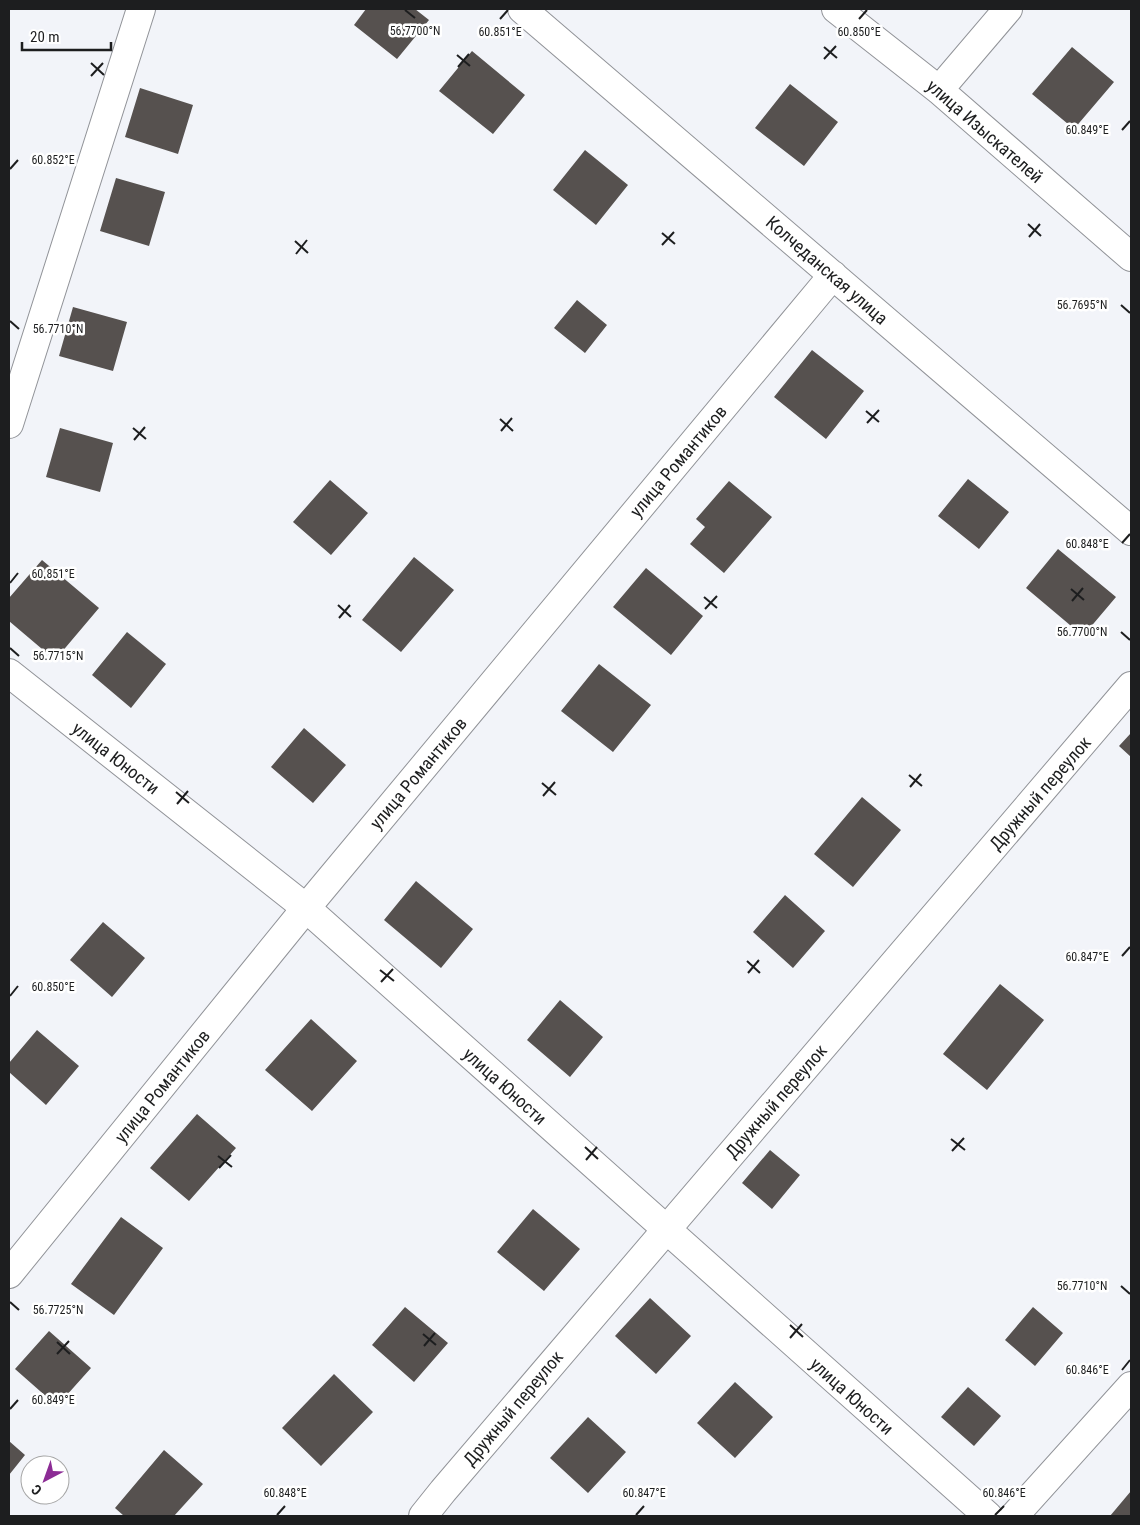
<svg xmlns="http://www.w3.org/2000/svg" width="1140" height="1525" viewBox="0 0 1140 1525" font-family="'Roboto Condensed',sans-serif">
<rect width="100%" height="100%" fill="#f2f4f9"/>
<path fill="#56514f" d="M366,9H415L429,20L397,59L354,25Z
M1072,47L1114,82L1074,129L1032,94Z
M472,51L525,95L493,134L439,91Z
M790,84L838,122L804,166L755,128Z
M140,88L193,105L178,154L125,137Z
M585,150L628,185L596,225L553,190Z
M116,178L165,192L149,246L100,231Z
M577,300L607,325L585,353L554,328Z
M73,307L127,322L113,371L59,356Z
M812,350L864,391L826,439L774,397Z
M60,428L113,443L100,492L46,477Z
M968,479L1009,512L979,549L938,516Z
M330,480L368,513L331,555L293,522Z
M729,481L772,517L724,573L690,544L705,527L696,519Z
M1058,549L1116,597L1083,636L1026,588Z
M414,557L454,590L401,652L362,620Z
M42,560L99,608L55,660L9,621V598Z
M646,568L703,616L671,655L613,607Z
M127,632L166,664L131,708L92,675Z
M599,664L651,705L613,752L561,711Z
M304,728L346,765L313,803L271,767Z
M1131,733V757L1119,746Z
M862,797L901,830L853,887L814,854Z
M416,881L473,929L441,968L384,920Z
M785,895L825,931L793,968L753,932Z
M103,922L145,958L112,997L70,960Z
M1000,984L1044,1020L987,1090L943,1054Z
M560,1000L603,1037L570,1077L527,1040Z
M311,1019L357,1061L312,1111L265,1070Z
M37,1030L79,1066L46,1105L9,1072V1063Z
M197,1114L236,1148L189,1201L150,1168Z
M770,1150L800,1175L772,1209L742,1183Z
M533,1209L580,1249L544,1291L497,1252Z
M121,1217L163,1248L114,1315L71,1284Z
M650,1298L691,1336L656,1374L615,1336Z
M405,1307L448,1343L414,1382L372,1345Z
M1033,1307L1063,1333L1035,1366L1005,1340Z
M49,1331L91,1368L57,1406L15,1369Z
M334,1374L373,1412L321,1466L282,1428Z
M735,1382L773,1417L735,1458L697,1423Z
M968,1387L1001,1416L974,1446L941,1417Z
M588,1417L626,1452L588,1493L550,1458Z
M9,1441L25,1455L9,1475Z
M164,1450L203,1484L174,1516H124L115,1508Z
M1131,1491V1516H1110Z"/>
<g fill="none" stroke-linecap="round" stroke-linejoin="round">
<g stroke="#919398" stroke-width="30">
<path id="minor" d="M522,9L1131,531
M836,9L939,90L1131,257
M939,90L1008,9
M9,424L141,9
M9,673L306,908L988,1516
M9,1274L306,908L833,275
M423,1516L443,1491L1131,686
M1014,1516L1131,1386"/>
</g>
<use href="#minor" stroke="#fff" stroke-width="28"/>
</g>
<path fill="none" stroke="#1d1e1f" stroke-width="2" d="M405,10L415,18M500,19L508,10M859,19L867,10M824,47L837,58M457,55L470,66M824,59L836,46M91,63L104,75M458,67L469,54M91,76L103,63M1122,130L1130,121M10,169L18,160M1028,224L1041,236M662,233L675,244M1029,237L1040,224M295,241L308,253M662,245L674,232M296,254L307,240M1121,305L1130,313M10,321L19,329M866,411L879,422M500,419L513,431M867,423L879,410M133,428L146,439M501,431L512,418M134,440L145,427M1122,543L1130,534M10,583L18,573M1071,589L1084,600M704,597L717,608M1072,601L1083,588M338,605L351,617M705,609L717,596M339,618L350,605M1121,632L1130,640M10,648L19,656M909,775L922,786M542,783L556,795M910,787L921,774M176,792L189,803M543,796L555,782M177,804L188,791M1122,956L1130,947M747,961L760,973M380,970L394,981M748,973L759,960M381,982L393,969M10,996L18,986M951,1139L965,1150M585,1147L598,1159M952,1151L964,1138M218,1156L232,1167M586,1160L597,1147M219,1168L231,1155M1121,1286L1130,1294M10,1302L19,1310M790,1325L803,1337M423,1334L436,1345M790,1338L802,1324M57,1342L70,1354M424,1346L435,1333M57,1354L69,1341M1122,1370L1130,1360M10,1409L18,1400M277,1515L285,1506M636,1515L644,1506M995,1515L1004,1506"/>
<g text-anchor="middle" dominant-baseline="central" stroke-width="5" stroke-linejoin="round" paint-order="stroke">
<g font-size="18" fill="#1d1e1f" stroke="#fff">
<text transform="translate(985 131) rotate(41)">улица Изыскателей</text>
<text transform="translate(827 270) rotate(41)">Колчеданская улица</text>
<text transform="translate(678 461) rotate(-50)">улица Романтиков</text>
<text transform="translate(116 758) rotate(38)">улица Юности</text>
<text transform="translate(418 773) rotate(-50)">улица Романтиков</text>
<text transform="translate(1040 793) rotate(-49)">Дружный переулок</text>
<text transform="translate(162 1086) rotate(-51)">улица Романтиков</text>
<text transform="translate(505 1086) rotate(42)">улица Юности</text>
<text transform="translate(776 1101) rotate(-49)">Дружный переулок</text>
<text transform="translate(852 1396) rotate(42)">улица Юности</text>
<text transform="translate(513 1408) rotate(-50)">Дружный переулок</text>
</g>
</g>
<g font-size="12" text-anchor="middle" fill="#1d1e1f" stroke="#fff" stroke-width="5" stroke-linejoin="round" paint-order="stroke">
<text x="415" y="35">56.7700°N</text>
<text x="500" y="36">60.851°E</text>
<text x="859" y="36">60.850°E</text>
<text x="1087" y="134">60.849°E</text>
<text x="53" y="164">60.852°E</text>
<text x="1082" y="309">56.7695°N</text>
<text x="58" y="333">56.7710°N</text>
<text x="1087" y="548">60.848°E</text>
<text x="53" y="578">60.851°E</text>
<text x="1082" y="636">56.7700°N</text>
<text x="58" y="660">56.7715°N</text>
<text x="1087" y="961">60.847°E</text>
<text x="53" y="991">60.850°E</text>
<text x="1082" y="1290">56.7710°N</text>
<text x="58" y="1314">56.7725°N</text>
<text x="1087" y="1374">60.846°E</text>
<text x="53" y="1404">60.849°E</text>
<text x="285" y="1497">60.848°E</text>
<text x="644" y="1497">60.847°E</text>
<text x="1004" y="1497">60.846°E</text>
</g>
<rect width="1140" height="1525" fill="none" stroke="#1d1e1f" stroke-width="20"/>
<g transform="translate(45 1480) rotate(221)"><circle r="24" fill="#ffffff" stroke="#a5a5a5"/>
<path d="M0-4L9 19L0 12L-9 19Z" fill="#8c2c95"/>
<text y="-8" font-size="14" font-weight="bold" text-anchor="middle" fill="#1d1e1f">С</text>
</g>
<path d="M22 42v8h89v-8" fill="none" stroke="#1d1e1f" stroke-width="2.5"/>
<text x="30" y="42" font-size="15" fill="#1d1e1f" stroke="#ffffff" stroke-width="4" paint-order="stroke">20 m</text>
</svg>
